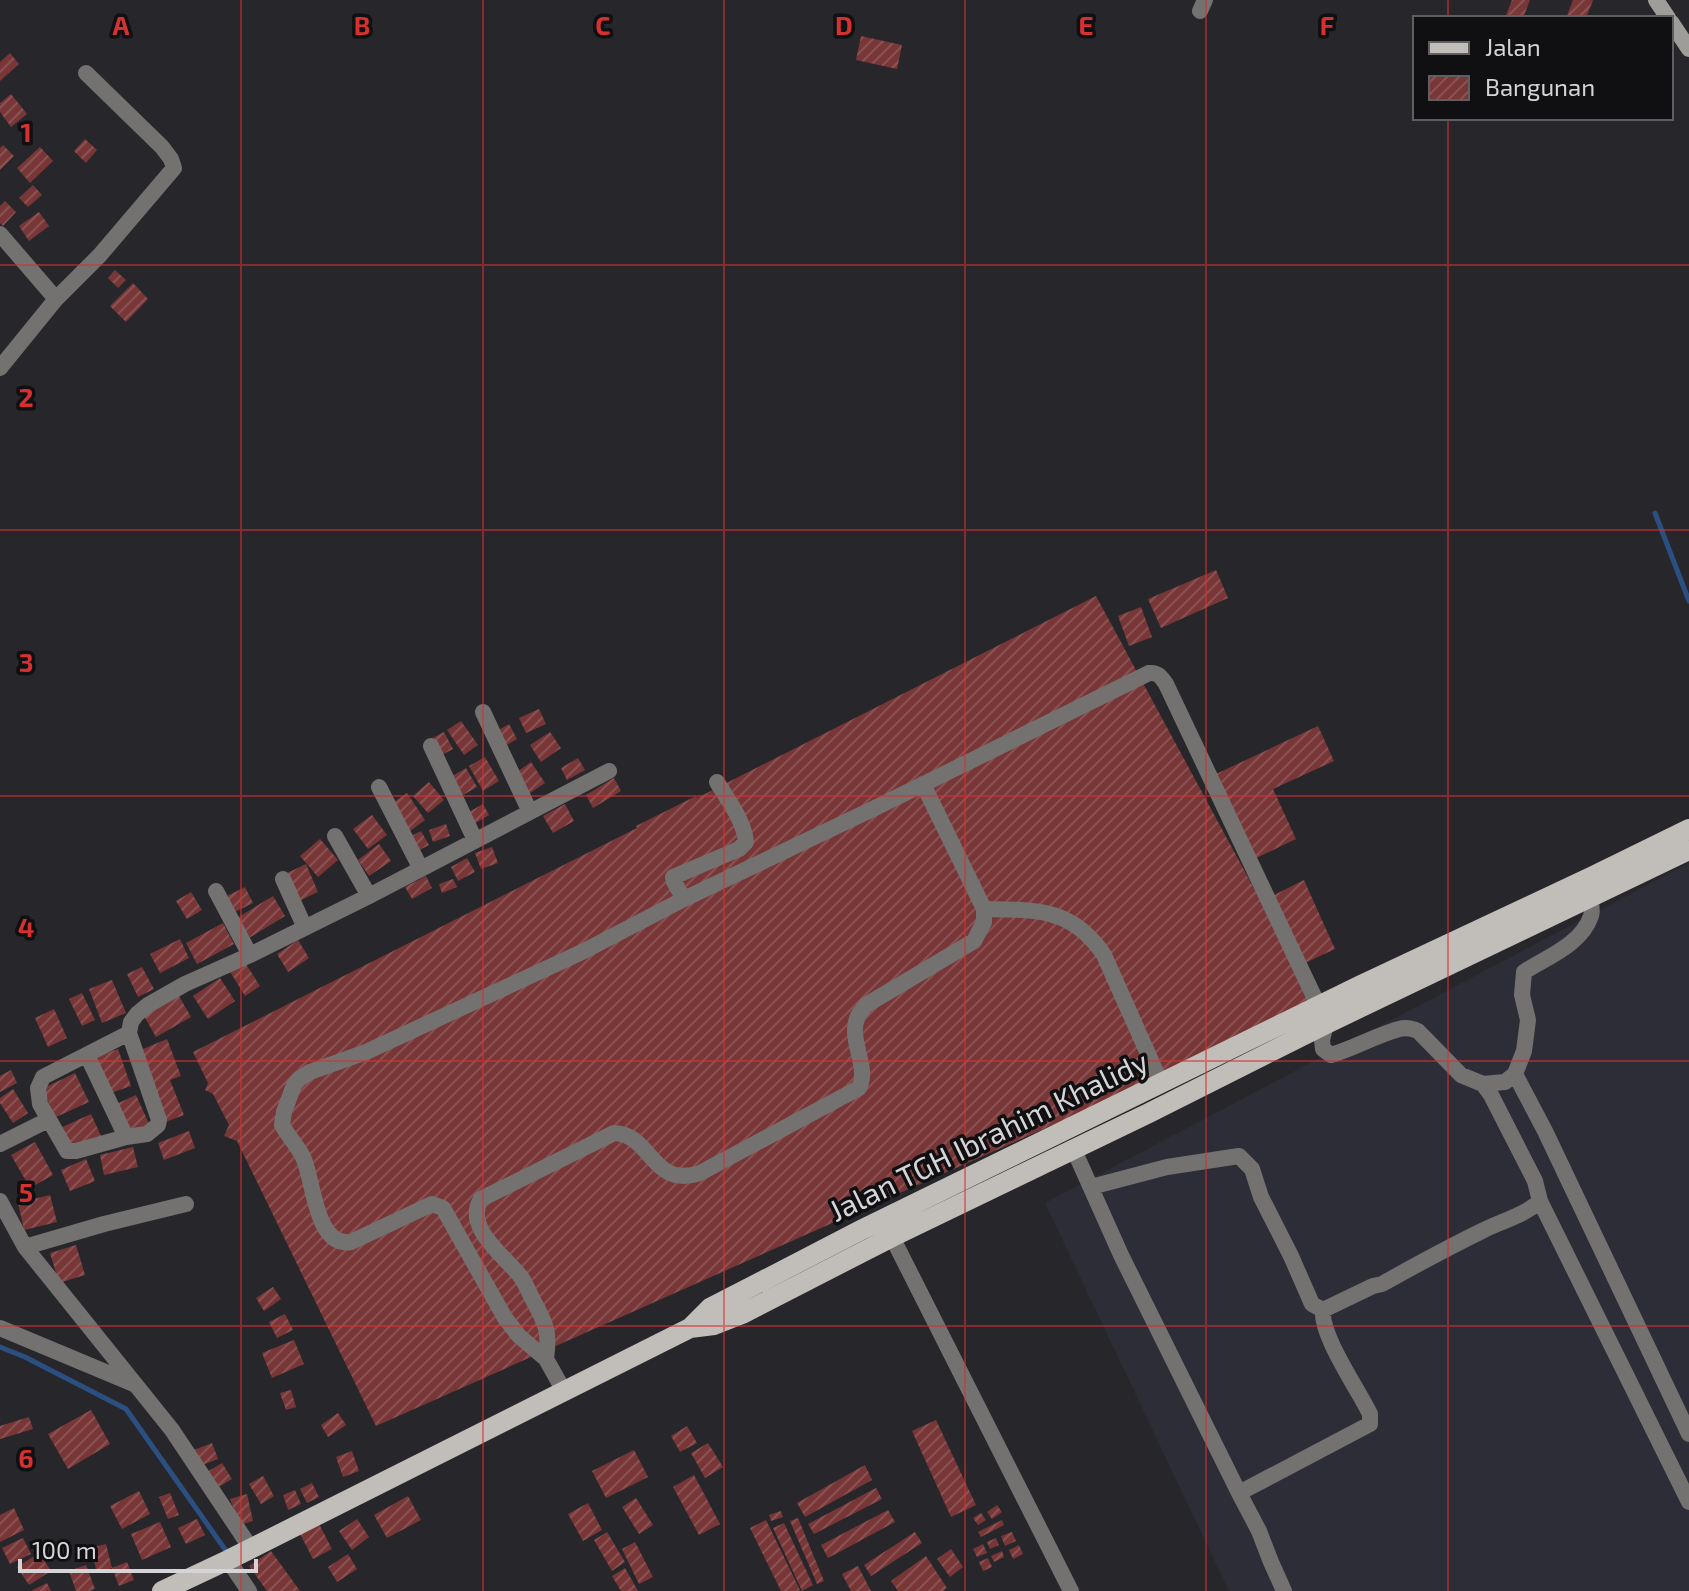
<svg xmlns="http://www.w3.org/2000/svg" width="1689" height="1591" viewBox="0 0 1689 1591" font-family="'Exo 2',sans-serif">
<defs>
<pattern id="building-hatch" width="6" height="6" patternUnits="userSpaceOnUse" patternTransform="scale(2)"><rect width="6" height="6" fill="#793637"/><path d="M-1 1l2-2M0 6l6-6M5 7l2-2" fill="none" stroke="#8b5253"/></pattern>
</defs>
<rect width="100%" height="100%" fill="#27272b"/>
<path fill="#2d2d38" d="M1689,863V1591H1229L1045,1203Z"/>
<g fill="none" stroke-linecap="round" stroke-linejoin="round">
<path stroke="#2c4f82" stroke-width="5" d="M1655,513L1689,601
M0,1347L25,1357L126,1409L229,1555"/>
</g>
<path fill="url(#building-hatch)" d="M1512,0H1530L1523,18H1505Z
M1573,0H1593L1586,18H1566Z
M861,36L902,45L897,69L856,60Z
M10,53L19,64L0,81V62Z
M11,94L27,114L11,127L0,112V103Z
M85,139L97,150L86,163L74,151Z
M3,145L14,156L0,170V148Z
M40,147L53,161L30,183L17,168Z
M33,185L42,195L28,207L19,198Z
M5,201L16,212L3,226L0,223V206Z
M39,212L49,226L29,241L19,226Z
M115,270L126,280L118,288L108,278Z
M133,283L148,299L126,322L110,306Z
M1216,570L1228,598L1161,628L1148,599Z
M1096,596L1318,1007L376,1426L237,1141L224,1136L229,1125L213,1094L205,1090L208,1083L193,1052L637,828L636,826L696,796L697,798Z
M1141,607L1152,637L1129,646L1118,616Z
M539,709L546,724L526,733L519,718Z
M461,721L478,745L464,755L447,730Z
M509,724L517,739L505,746L497,731Z
M1318,726L1334,761L1273,789L1296,839L1252,860L1214,775Z
M444,732L453,749L438,757L429,740Z
M550,732L561,748L541,762L530,745Z
M485,757L499,781L483,791L469,766Z
M578,758L585,770L567,780L561,768Z
M531,762L545,783L527,795L514,774Z
M466,768L477,787L458,798L447,779Z
M614,778L621,791L593,808L586,795Z
M429,782L444,800L428,813L413,796Z
M407,793L425,820L410,831L391,804Z
M483,804L489,815L474,824L467,813Z
M565,804L574,821L553,833L543,816Z
M372,815L387,835L368,849L353,829Z
M446,824L450,836L433,842L429,830Z
M421,831L429,845L414,853L407,838Z
M320,839L338,860L318,877L300,856Z
M379,844L391,861L369,876L358,860Z
M492,847L498,863L481,869L475,853Z
M467,858L475,872L458,881L451,867Z
M306,864L318,892L299,901L287,873Z
M426,876L432,888L412,899L405,887Z
M453,879L457,887L442,893L439,884Z
M1304,880L1335,949L1305,963L1274,895Z
M245,887L253,903L235,912L227,896Z
M191,892L202,910L187,919L176,901Z
M273,896L285,916L249,938L237,918Z
M223,923L234,944L197,964L186,943Z
M180,939L189,958L160,973L150,954Z
M298,940L309,958L288,972L277,954Z
M244,961L260,986L245,996L229,970Z
M142,967L154,989L138,997L127,974Z
M220,978L235,1001L208,1019L193,996Z
M112,980L126,1013L102,1023L89,989Z
M82,993L95,1020L82,1026L69,999Z
M179,996L191,1017L156,1037L144,1016Z
M54,1009L67,1038L48,1047L35,1018Z
M167,1039L181,1076L170,1080L184,1115L163,1123L138,1051Z
M118,1049L131,1086L108,1094L95,1057Z
M11,1070L17,1083L0,1092V1076Z
M75,1073L89,1102L56,1117L42,1089Z
M13,1089L28,1113L13,1123L0,1103V1098Z
M136,1095L150,1126L130,1135L116,1104Z
M91,1114L101,1136L70,1150L60,1128Z
M189,1131L195,1148L164,1160L158,1143Z
M35,1142L53,1175L30,1188L11,1155Z
M133,1147L138,1167L104,1175L100,1155Z
M86,1159L95,1181L70,1191L61,1170Z
M50,1195L57,1222L24,1230L18,1203Z
M76,1245L85,1275L59,1283L50,1253Z
M273,1287L281,1299L264,1311L256,1298Z
M285,1314L293,1330L277,1338L269,1322Z
M294,1340L304,1364L272,1378L262,1353Z
M291,1390L296,1407L286,1410L280,1393Z
M91,1410L110,1444L68,1469L48,1434Z
M338,1413L346,1425L328,1437L321,1425Z
M29,1417L33,1429L0,1439V1426Z
M936,1420L976,1505L951,1517L912,1431Z
M687,1426L697,1443L680,1452L671,1436Z
M212,1443L218,1459L200,1466L194,1450Z
M708,1443L723,1467L705,1478L691,1453Z
M634,1450L648,1477L606,1498L592,1471Z
M352,1451L359,1471L343,1477L336,1457Z
M222,1463L232,1479L217,1488L207,1472Z
M865,1465L872,1480L805,1517L797,1503Z
M694,1475L720,1524L699,1535L673,1487Z
M263,1476L274,1496L261,1504L249,1484Z
M312,1483L319,1497L307,1503L300,1489Z
M876,1488L882,1499L814,1534L808,1524Z
M295,1490L301,1504L288,1510L283,1495Z
M139,1491L150,1514L122,1529L110,1506Z
M170,1493L179,1515L168,1519L159,1497Z
M247,1494L253,1521L240,1525L230,1499Z
M408,1496L421,1520L387,1538L374,1515Z
M636,1498L653,1525L639,1534L622,1507Z
M588,1503L602,1530L583,1541L568,1514Z
M997,1505L1002,1512L992,1519L987,1512Z
M14,1508L24,1530L0,1542V1515Z
M888,1510L895,1522L828,1558L821,1545Z
M781,1511L783,1517L771,1521L769,1515Z
M981,1513L986,1520L978,1525L973,1518Z
M798,1518L824,1581L817,1584L790,1521Z
M197,1519L205,1535L186,1544L178,1528Z
M357,1519L369,1537L352,1550L339,1531Z
M766,1520L800,1590L797,1591H781L750,1528Z
M1002,1520L1004,1525L981,1537L978,1532Z
M160,1522L171,1547L142,1560L131,1534Z
M784,1523L813,1585L802,1591L773,1528Z
M319,1524L332,1549L313,1559L300,1534Z
M607,1532L625,1562L612,1571L594,1540Z
M915,1532L922,1543L871,1576L864,1565Z
M1012,1532L1016,1541L1005,1546L1001,1536Z
M23,1538L31,1554L10,1564L2,1548Z
M996,1538L999,1545L990,1549L987,1542Z
M635,1542L653,1577L639,1584L622,1549Z
M106,1544L112,1568L127,1562L134,1580L119,1586L112,1568L97,1573L91,1548Z
M983,1544L987,1553L977,1557L973,1549Z
M1019,1545L1023,1554L1013,1559L1009,1550Z
M951,1549L963,1567L950,1577L937,1559Z
M271,1551L300,1591H267L249,1566Z
M1002,1551L1004,1557L994,1562L991,1556Z
M39,1553L51,1571L29,1585L17,1567Z
M348,1554L357,1569L337,1582L328,1567Z
M926,1556L947,1588L943,1591H898L891,1581Z
M988,1558L992,1567L983,1571L979,1562Z
M86,1565L95,1589L89,1591H76L69,1571Z
M858,1566L871,1591H851L842,1574Z
M625,1568L638,1591H621L612,1576Z
M47,1583L51,1591H31Z"/>
<g fill="none" stroke-linecap="round" stroke-linejoin="round">
<path stroke="#747270" stroke-width="16" d="M1200,11L1205,0
M0,234L56,299
M0,368L56,299L100,255L174,168L171,159L162,147L86,73
M431,746L475,840
M379,787L421,869
M530,812L609,771
M335,836L369,896
M283,879L305,928
M216,891L250,955
M684,899L674,882L673,877L739,849L746,842C744,821 728,800 717,782
M984,909C1035,910 1072,907 1104,955L1161,1083
M129,1033L159,1120L158,1125L147,1134L126,1137L76,1151H67L40,1104L38,1088L43,1077L129,1033L131,1022L137,1014L148,1005L185,984L250,955L369,896L530,812L483,712
M87,1055L126,1137
M1515,1074L1545,1131L1689,1434
M1483,1084L1505,1082L1515,1074L1524,1051L1528,1020L1522,995L1524,972C1547,957 1581,945 1591,916C1593,910 1591,904 1590,897
M0,1144L48,1120
M1091,1187L1167,1167L1239,1156L1252,1169L1261,1197L1291,1256L1312,1304L1323,1310
M0,1201L25,1247L172,1430L250,1547
M1540,1201L1689,1502
M892,1237L1071,1591
M25,1247L104,1224L186,1204
M0,1328L134,1384
M546,1359C550,1331 546,1324 533,1300C529,1293 526,1284 521,1277C507,1258 463,1228 481,1199L614,1133C652,1134 651,1189 700,1173L859,1088C870,1066 847,1039 858,1016C860,1012 863,1009 866,1005L974,941L984,922V909L923,784
M564,1391L546,1359L519,1336L505,1318L443,1208L432,1204L351,1242C315,1248 314,1180 303,1157C297,1145 288,1136 282,1125L284,1112L294,1085L299,1079L310,1072L366,1052L582,952L684,899L879,806L1149,673C1158,672 1161,677 1166,684L1319,1007L1326,1024L1322,1040L1323,1049L1331,1055C1354,1048 1377,1035 1399,1029C1406,1027 1411,1028 1418,1031L1461,1075L1483,1084L1491,1095L1535,1181L1540,1201C1525,1215 1502,1221 1484,1230C1449,1247 1416,1265 1382,1284L1373,1286L1323,1310C1320,1335 1358,1389 1370,1414V1424L1239,1493L1121,1255L1074,1150
M1239,1493L1259,1531L1271,1562L1284,1591
M228,1560L249,1591"/>
<path stroke="#9f9d99" stroke-width="16" d="M1656,0L1668,18
M1671,22L1689,49"/>
<path stroke="#c1beb9" stroke-width="20" d="M690,1328L710,1308L861,1230L1359,986L1593,876L1689,829
M162,1591L228,1560L690,1328L714,1325L742,1314L892,1237L1149,1113L1326,1024L1689,850"/>
</g>
<path fill="none" stroke="#d63131" stroke-width="2" stroke-opacity="0.55" d="M241,0V1591M483,0V1591M724,0V1591M965,0V1591M1206,0V1591M1448,0V18M1448,118V1591M0,265H1689M0,530H1689M0,796H1689M0,1061H1689M0,1326H1689"/>
<g text-anchor="middle" dominant-baseline="central" stroke-width="7" stroke-linejoin="round" paint-order="stroke">
<g font-size="30" fill="#d5d5d8" stroke="#101012">
<text transform="translate(988 1135) rotate(-26)">Jalan TGH Ibrahim Khalidy</text>
</g>
</g>
<g font-size="26" text-anchor="middle" font-weight="bold" fill="#d63131" stroke="#101012" stroke-width="7" stroke-linejoin="round" paint-order="stroke">
<text x="121" y="35">A</text>
<text x="362" y="35">B</text>
<text x="603" y="35">C</text>
<text x="844" y="35">D</text>
<text x="1086" y="35">E</text>
<text x="1327" y="35">F</text>
<text x="26" y="142">1</text>
<text x="26" y="407">2</text>
<text x="26" y="672">3</text>
<text x="26" y="937">4</text>
<text x="26" y="1202">5</text>
<text x="26" y="1468">6</text>
</g>
<rect x="1413" y="16" width="260" height="104" fill="#101012" stroke="#5f5f61" stroke-width="2"/>
<rect x="1429" y="42" width="40" height="12" fill="#c1beb9" stroke="#5f5f61" stroke-width="2"/>
<text x="1485" y="56" font-size="24" fill="#d5d5d8">Jalan</text>
<rect x="1429" y="76" width="40" height="24" fill="url(#building-hatch)" stroke="#5f5f61" stroke-width="2"/>
<text x="1485" y="96" font-size="24" fill="#d5d5d8">Bangunan</text>
<path d="M20 1559v12h236v-12" fill="none" stroke="#d5d5d8" stroke-width="4"/>
<text x="32" y="1559" font-size="24" fill="#d5d5d8" stroke="#101012" stroke-width="6" paint-order="stroke">100 m</text>
</svg>
